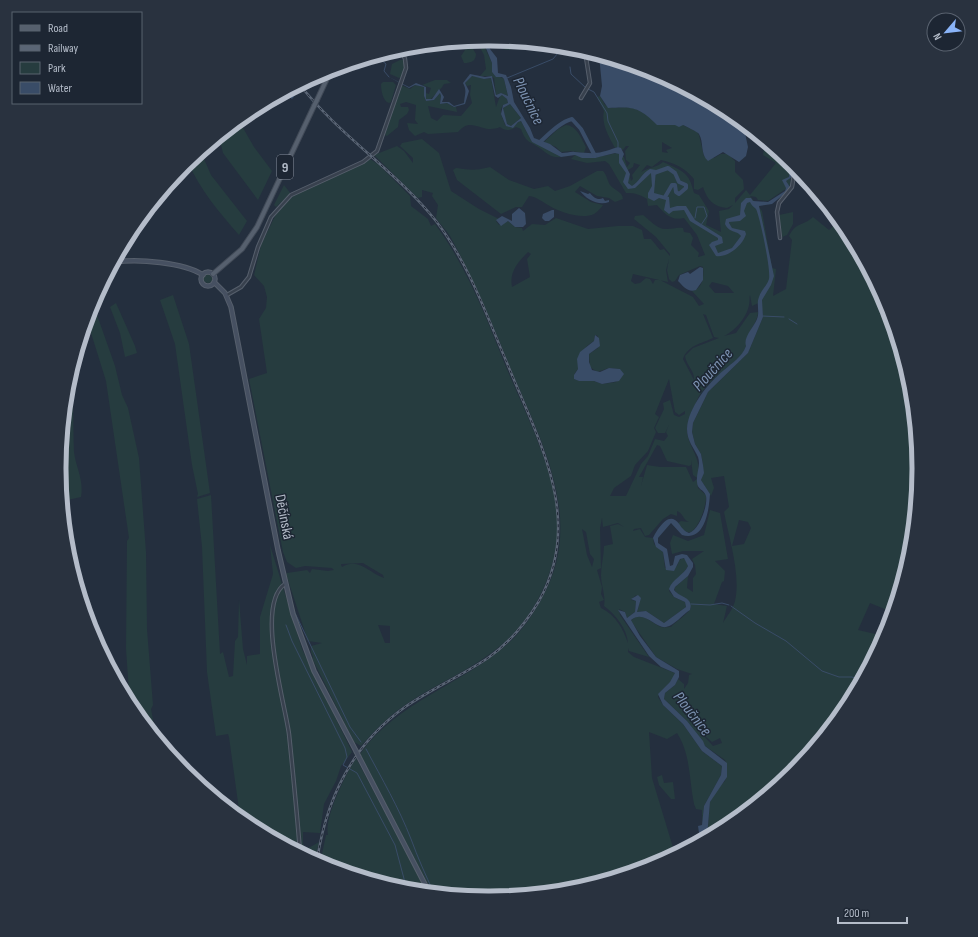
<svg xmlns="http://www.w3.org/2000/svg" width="978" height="937" viewBox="0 0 978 937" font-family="'Sofia Sans Condensed',sans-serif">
<rect width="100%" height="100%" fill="#242f3e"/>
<path fill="#263c3f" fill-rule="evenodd" d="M483,40L485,48L492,63V72L504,79L508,96L501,93L496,95L494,78L490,76H480L486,69L484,55L478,44L473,49L476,54C476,61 471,63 464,63L461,56L467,47L465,41Z
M495,40L514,41L510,50H506L498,46Z
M400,60H404L405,67L401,77L399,78L390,74L392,64Z
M472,76L487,79L491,78L496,107L500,96L503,95L507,99L508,104L503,105C498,113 503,117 505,125L512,128L518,122L521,121L532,142L546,147L561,157C551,158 548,154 541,149C531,141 526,144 521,129L516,127C510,131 505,131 500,127C482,135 472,115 458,132L428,134L424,132L415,136L409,130L407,123L418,124L415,120L416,105L406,102L400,104L401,107H408L409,110L407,114L399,120L398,127L387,136L385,135L401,85L410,89L415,85L424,87V96L426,101L434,100L440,93L441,96L440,104L447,103L453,107H456L457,112L428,106L431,118L437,121L443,115L461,116L472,103L470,95L471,85L467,86L465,83Z
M435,80H447L451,83L444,84C441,90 436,93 431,99H425L426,93L429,94L431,88L422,85Z
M383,82H393L396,85L391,102L389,103C383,101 381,91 381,84Z
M600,96L605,105L611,108L631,107L649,115L653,121L663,125H683L697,132L699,135L704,156L714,158L721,154H728L735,161V172L743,180L744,189L735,198V203L746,190L750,195L776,163L763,155L765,142L792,165L790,186L768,201L758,200L756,197L750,196L762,211L772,268L776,269L773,296L786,289L792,240L789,236C797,221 802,227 813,217L829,230L835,224L841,230H846L886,304L910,385L918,469L910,553L892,612L870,603L858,630L884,636L846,707L793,772L727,826L707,837L710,802L717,789L725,781L727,767L725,760L705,746L687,721L664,699L665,693L675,685L678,679L684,684V689L688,683L689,675L692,674L677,669L656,657L631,621C640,609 654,625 661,627C664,628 668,627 671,627C674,623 687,615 691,608L675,591V587L688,576L687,588L693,592V578L696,574L695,565L692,559L704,551H683L672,554L670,543L673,535L688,541L704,535L710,510L720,513L728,559L715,561L725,571L724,581L722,582L714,604L727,606L723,623C727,616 733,609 735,601C741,575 729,538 724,512L729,507L724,476L711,478L714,488L711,496L701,480L703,465L701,454L695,444L692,432L693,423L708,392L748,353L763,317L761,302L752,306L750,295C749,298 750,301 749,305C747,317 735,331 724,336L736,333L750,313L758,312C758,320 752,327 749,334C746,341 747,349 742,354C728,370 707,380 697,400C694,408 688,420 687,429C687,447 704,460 697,478L693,475L691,460V465L689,466L667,461L660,446L657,445L639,477H643L641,486L647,465L660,467H686L693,482L697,479L698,488L706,495C707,505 699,527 691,532C684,533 681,528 678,523L681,521L689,522C683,520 683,513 677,511V516L671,514L663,519L649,535L645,536L641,528L634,529L633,531L640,529L645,537L653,538L654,544L663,552L665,568L677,566L679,561L682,558L687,560L688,566C683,576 673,579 669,591L674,597L685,602L686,607L664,623L646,611L637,612L639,605L636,595L631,600L636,601L635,612L627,618L625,612L619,609L620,615L649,657L629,651L628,648V652L634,657L675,673C674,683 662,687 658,697L663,705L683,724L702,751L722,766L721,775L704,806L702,825V810L696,809L694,804C689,780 691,755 677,733L667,739L649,732L652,778L675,854C620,883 551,896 490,898C471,898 451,894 432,892L360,754C399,699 467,684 514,638C525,626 534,613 542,598C586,520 541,441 510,367C492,322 473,278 450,236C446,230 440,224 436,218L438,205L432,196L433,193L422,190V197L418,198L374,155L397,146L404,151L413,163V158L400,146L402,143L422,139L439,153L451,191L479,209L499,219L496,221L499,225L508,221L515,227L522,228L523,231L532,224L545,225L556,218L588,229L618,226H633L642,230L644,239H651L660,250L664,249L670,256V254L656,237L634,219L635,216L643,215C650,220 657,230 667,229C673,229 677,227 683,228L684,232L690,233L693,238L691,245L699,253L698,257L705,255L697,235L684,218C671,221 665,214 657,205L648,206L647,199C639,194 635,193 626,193L609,164L605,161L587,163L571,159L575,155C592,158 600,157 617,153L624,157L627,167L630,163L626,160L625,151L629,146H626L623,150L618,147L615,148C609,137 601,124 604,111L597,97ZM662,142L672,148L666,150L668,153L662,152ZM661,160C675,163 685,168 694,179V189L698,190L703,187C707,199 713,207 727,208L733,205L729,209L719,211L721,232L706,225L709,211L699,195L694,193C689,171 682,171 663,162C656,168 649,167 641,172L647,165L652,167ZM634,163L640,165L632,175L633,179L631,181L628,170L633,167ZM528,252L531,254L527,259L530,277L512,287C509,272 518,262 528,252ZM669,259L667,270L669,279L672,282L675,281L679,275L700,266L703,267C704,276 703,289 692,291L704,304L699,306L693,297L660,280H655L653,284L650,279L646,278L640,283L635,284L631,281L633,274L668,282L666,270ZM712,282L728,286L734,293H715L709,286ZM703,314L706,315L714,337L719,338L693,348L685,356C686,365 695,371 694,380L683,359C688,345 701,344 713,338ZM595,335L598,336V348L589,354L590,367L597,372L609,368L620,369L616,382L602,384L594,381H580L574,379L575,373L578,369C578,357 583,347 594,341ZM669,379L675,412L679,415L685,411V414L679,417L674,415L670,400L663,403L664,409L655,428L658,433H665L669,425L666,432L668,436L664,441L655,439L648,456L641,464L626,496H610L614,488L631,476L635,465L648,451L656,432L654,428L659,417L655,414ZM602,518L603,527L618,523L624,527L618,524L610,526L613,544L604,546C604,555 601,565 601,575C601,586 606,595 604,606C616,615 627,629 628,643C623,629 616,615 601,608L599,602L604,600L601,594L602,587L597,570L601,568L600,528ZM739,520L748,522L751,528L744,544L732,546ZM582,529L586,532L590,554L594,559L592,567L587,555ZM699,725L704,735L712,742L720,738L722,743L713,746L702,734Z
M510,104L521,118L511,126L506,123L503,108Z
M239,121L254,147L272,171L258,200L223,153L219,137Z
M566,125C577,126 581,138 586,147L584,153L571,151L561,152L556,147L544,142L558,129Z
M201,152L211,175L247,221L239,235C219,212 200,190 188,162Z
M370,159L379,165L410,196L411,206L428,219L431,226L435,224C467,267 486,317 506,367C524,409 545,451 555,496C565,545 547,599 512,635C482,666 440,681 405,705C388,717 374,731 361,746L354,742L312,658L313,657L311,652V646L322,643L308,641L286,574L287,573L307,570L310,573L312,569L328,571L334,570L332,568L305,566L296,568L287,562L283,552L249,379L267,373L259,319L266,308L267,297L264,286L254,275L261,245L278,210L295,194L311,188ZM363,563L383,575L384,578C369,573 359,557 342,567L341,565V564ZM378,625L390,626V643H385Z
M490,167L509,180L534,189L548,186L555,191L570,186L597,171H603C607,175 607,180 610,185C615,191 622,191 623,199L615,202L609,198L597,196L580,186L575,192L591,202L603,205C601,208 597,212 594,214C582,220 559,212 548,205C541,201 537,197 529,196L522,207H516L501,214L457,180L453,170L456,168C472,170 473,171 490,167Z
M284,185L291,194L276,207L274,205Z
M793,212V224L787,235L782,237L779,215Z
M203 278a5 5 0 1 1 10 0a5 5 0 1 1-10 0Z
M173,295L189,344L210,493L197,497L198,494L192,465L175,344L160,300Z
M94,300L97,305L96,312L115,366L122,395L128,408L139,458L146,552L147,629L153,705L151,709L156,737L133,708L129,692L126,649L127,541L129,538L106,381L87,320Z
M116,303L135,346L137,353L125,357L120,333L110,307Z
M71,374C74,400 73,426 74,452C76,468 84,480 81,497L63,501L60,468L68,384Z
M211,495L220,654L223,652L229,677L233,676L235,641L238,637L239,600L243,649L247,665V656L260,654V617L273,574L270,545L302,649L352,752L341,766L336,781L324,804L320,833L303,832V843L305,850L319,842L315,860L268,835L267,830V835L250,825L240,817L229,737L228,734L216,736L207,672L202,547L197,499Z
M356,758L420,879L426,892L405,890L318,862L319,855L322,854L326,835H328C324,817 346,774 356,758Z
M662,775L664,783L673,782L675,799H671L659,785L657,777Z"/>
<path fill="#394c67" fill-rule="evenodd" d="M488,39L490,49L497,58L498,73L506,75L511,87L514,102L530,128L534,138L550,144L562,153C567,153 571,151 575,152C597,154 597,154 618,147L621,148L624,154L622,159L630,174L628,183L632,186C639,182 642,173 650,169L656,170L654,193L669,197L670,208L677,206H686L695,220L722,237L723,243L715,246L718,253L732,248L741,236C737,230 730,234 725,224L726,219L740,215L741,203L746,198H751L753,201L768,202L785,191L786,188L782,180L789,177L790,163L792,165V177L786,181L790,187L788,191L772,204L759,206L774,276L771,285L762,300L763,317L748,353L708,392L693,423L692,432L695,444L701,454L703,465L704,473L701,480L710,494C709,510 705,542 682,535L671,523L658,538V543L667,549L670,566L673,565L675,556L682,554L687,555L693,563V567L688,576L675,587L674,590C680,598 694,597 690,610C682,615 675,625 666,627C656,629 644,609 631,620L640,636L656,657L679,671V677L675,685L665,693L664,699L687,721L703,741L705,746L727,763V777L710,802L707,837L700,840L698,826L702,825L704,806L721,775L722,766L702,751L683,724L663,705L658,694L670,682L675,673L661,667L649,656L618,610L625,612L627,618L635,612L636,601L631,599L638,595L641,598L637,612L646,611L664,623L686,607L685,602L674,597L669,589C672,579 684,575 688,566L684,558L680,559L674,571L666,570L663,552L656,547L653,538C656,532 666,514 675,520C681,524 681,530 689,533C699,530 708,506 706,496C704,489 697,490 697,482C696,473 701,466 698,457C694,448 687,441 687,429C688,408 708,383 724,370C732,363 742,357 746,346C743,337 754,327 757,319C760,312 756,304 759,297C761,290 767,286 769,279C771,270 760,217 756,209C754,207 751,205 750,202L747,203L744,211L746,216L740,221L729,222V223L732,228L745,231L746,234C743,245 728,258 716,256L709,245L712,242L718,240V238L690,221L684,210L673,211L669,214L664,210L666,200L659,198L654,201L648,198V193L652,186L651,173L635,188L628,189L623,182L626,173L619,163V154L615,153L595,158H582L575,155L561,157L532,142L521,121L518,122L513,128L506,126L501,114L503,105L508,103L507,99L502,95L498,98L495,96L491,78L484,79L472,76L465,83L469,91L465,104L454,107L447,103L440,104L441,96L440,93L434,100L426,101L424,96V87L415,85L409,88L389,77L409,87L416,83L426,87V99H432L439,89L444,97L442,102H449L454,106L464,103C465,92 467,91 463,83L470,74L485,77L492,76L496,95L501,93L508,96L504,79L502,77H496L492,72V63L483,41V40ZM510,104L521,118L511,126L507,124L503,108Z
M599,55L654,72L728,112L739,121L745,133L748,147L746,156L739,162L723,152L708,161C700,154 704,142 699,134C698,132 685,126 683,125L679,127L675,125H657C638,106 632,107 608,108L600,96L602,86Z
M294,88L297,93L292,99L285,93Z
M580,191L588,194L590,193C593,197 598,201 603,198L605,201L609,200V202C598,206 586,199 580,191Z
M519,208L525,213L526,224L523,227H515L508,221L501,226L496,220L502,216L512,221V214Z
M552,210H554V217L549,221H545L542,218L543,214Z
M700,267L703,268V280L696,290C688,293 683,286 678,281L680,275L688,272L690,274Z
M595,335L599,338L600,346L589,354V362L592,370L600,372L609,368L620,369L624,374L619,381L602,384L594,381H579L574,379V375L578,369L577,359L580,352L594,341Z"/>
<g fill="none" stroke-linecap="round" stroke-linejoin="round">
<path stroke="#394c67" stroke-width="1" d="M378,55L380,59L386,64L384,71L389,77
M365,60L367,61L370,58
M570,67L571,74L586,88
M332,70L340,71L351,67L359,69L361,61
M507,78L553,59L558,53L557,46
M588,89L594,92L607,113L608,121L618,142V147
M695,218L697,207H704L707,216L701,225
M762,316L784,317
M789,319L797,324
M691,604L710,605L722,603L729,605
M731,606L755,623L786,641L822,671L839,677H852L860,680
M295,613L350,727L361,742
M286,625L292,641L345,748L347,757L343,765L357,773L395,845L407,890
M366,749C382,779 399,808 411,839C418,858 425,874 434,893"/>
<path stroke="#394c67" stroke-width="4" d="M539,143C548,135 560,122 572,119L581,129L595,156
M654,173L668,168L675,173L679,182L686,185V188L679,194L676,192L675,185H672L665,197"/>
<g stroke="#565f6c" stroke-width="4.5">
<path id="minor" d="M581,98L590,83L585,51
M780,238L777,212L779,203L792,187L795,168
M227,295L241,287L249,277L258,247L271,217L291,195L363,162L377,151L406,68L405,59L401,49
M285,584C255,604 285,703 289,734C293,773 297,813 300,852"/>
</g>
<g stroke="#565f6c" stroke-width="5.5">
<path id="secondary" d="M115,262C138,259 183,262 203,275
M201 279a7 7 0 1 1 14 0a7 7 0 1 1-14 0Z
M214,282L225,293L231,307L278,550L293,614L314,671L356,751
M359,757L429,892"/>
</g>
<g stroke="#414a57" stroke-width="6">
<path id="primary" d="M317,100L331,70
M213,274L242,249L257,227L314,106"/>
</g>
<use href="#minor" stroke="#38414e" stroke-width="2.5"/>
<use href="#secondary" stroke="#465061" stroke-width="3.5"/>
<use href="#primary" stroke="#56606e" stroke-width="4"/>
<g stroke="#5a6575" stroke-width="2.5">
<path id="rail" d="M300,85C340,136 396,171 436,221C469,264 486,314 507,363C538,440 585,519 539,601C526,623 509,643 488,658C461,676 431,689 405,707C353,744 326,799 317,861"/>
</g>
<use href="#rail" stroke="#1d2633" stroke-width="1" stroke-dasharray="3" stroke-linecap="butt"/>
<g stroke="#565f6c" stroke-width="5.5" stroke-linecap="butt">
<path id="secondary-bridge" d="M356,751L359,757"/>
</g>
<g stroke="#414a57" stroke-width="6" stroke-linecap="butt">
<path id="primary-bridge" d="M314,106L317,100"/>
</g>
<use href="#secondary-bridge" stroke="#465061" stroke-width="3.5"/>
<use href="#primary-bridge" stroke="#56606e" stroke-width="4"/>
</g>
<g text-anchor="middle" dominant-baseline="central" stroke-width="3" stroke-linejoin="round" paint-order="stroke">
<rect fill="#1d2633" stroke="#878f9c" stroke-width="1" x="277" y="155" width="16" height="24" rx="3"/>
<g font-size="14" font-weight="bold" fill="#b4bcc9">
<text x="285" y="167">9</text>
</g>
<g font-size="15" fill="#b4bcc9" stroke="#1d2633">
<text transform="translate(284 517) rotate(79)">Děčínská</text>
</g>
<g font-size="16" font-style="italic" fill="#7c92b1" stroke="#1d2633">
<text transform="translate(528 101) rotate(64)">Ploučnice</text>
<text transform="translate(713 370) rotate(-48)">Ploučnice</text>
<text transform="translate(692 714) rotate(52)">Ploučnice</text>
</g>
</g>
<path d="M0 0H978V937H0ZM488 46H490A422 422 0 0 1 912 468V469A422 422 0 0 1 490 891H488A422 422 0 0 1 66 469V468A422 422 0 0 1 488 46Z" fill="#29323f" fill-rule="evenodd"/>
<path fill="none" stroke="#b4bcc9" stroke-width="5" d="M488 46H490A422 422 0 0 1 912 468V469A422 422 0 0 1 490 891H488A422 422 0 0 1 66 469V468A422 422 0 0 1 488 46Z"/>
<rect x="12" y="12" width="130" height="92" fill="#1d2633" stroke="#59626f"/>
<rect x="20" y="25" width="20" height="6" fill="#56606e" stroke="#59626f"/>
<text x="48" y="32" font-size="12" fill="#b4bcc9">Road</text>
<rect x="20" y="45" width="20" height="6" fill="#5a6575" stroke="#59626f"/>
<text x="48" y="52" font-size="12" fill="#b4bcc9">Railway</text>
<rect x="20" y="62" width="20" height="12" fill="#263c3f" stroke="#59626f"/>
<text x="48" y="72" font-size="12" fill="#b4bcc9">Park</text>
<rect x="20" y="82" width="20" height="12" fill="#394c67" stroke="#59626f"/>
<text x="48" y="92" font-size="12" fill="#b4bcc9">Water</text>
<g transform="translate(946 32) rotate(242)"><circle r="19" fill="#1d2633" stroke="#59626f"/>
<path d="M0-3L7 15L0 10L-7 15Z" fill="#8ab4f8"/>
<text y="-6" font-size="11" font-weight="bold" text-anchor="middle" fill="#b4bcc9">N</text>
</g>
<path d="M838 917v6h69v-6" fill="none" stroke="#b4bcc9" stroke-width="2"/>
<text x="844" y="917" font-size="12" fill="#b4bcc9" stroke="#1d2633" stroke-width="3" paint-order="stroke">200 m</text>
</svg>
